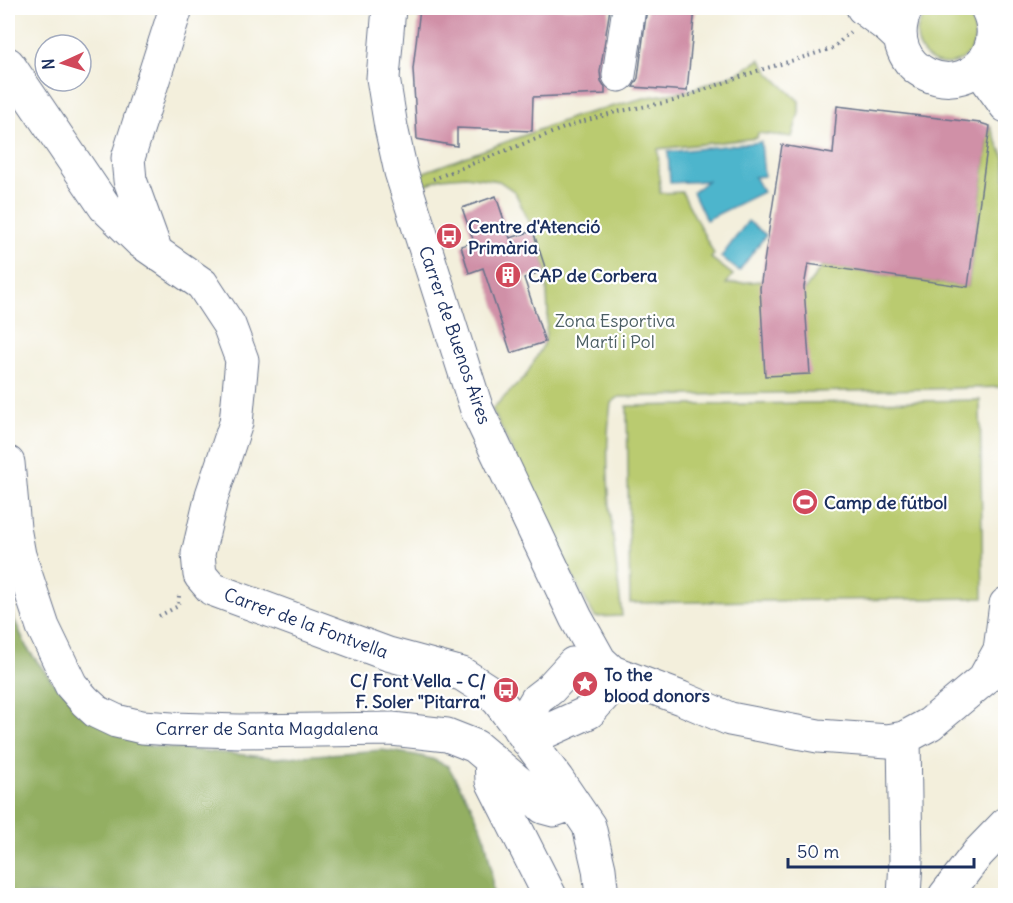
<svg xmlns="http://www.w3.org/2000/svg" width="1013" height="903" viewBox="0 0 1013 903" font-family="Delius,sans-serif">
<rect width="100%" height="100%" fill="#fff"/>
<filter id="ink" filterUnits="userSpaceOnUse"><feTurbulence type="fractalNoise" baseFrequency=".0167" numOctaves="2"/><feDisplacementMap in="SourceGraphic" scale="12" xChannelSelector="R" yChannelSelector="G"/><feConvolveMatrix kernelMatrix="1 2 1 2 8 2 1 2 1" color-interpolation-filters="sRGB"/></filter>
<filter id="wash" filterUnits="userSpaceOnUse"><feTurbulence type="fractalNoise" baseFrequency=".008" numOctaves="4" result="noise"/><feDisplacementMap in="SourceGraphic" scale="24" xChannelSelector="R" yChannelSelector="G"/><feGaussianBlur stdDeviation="1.35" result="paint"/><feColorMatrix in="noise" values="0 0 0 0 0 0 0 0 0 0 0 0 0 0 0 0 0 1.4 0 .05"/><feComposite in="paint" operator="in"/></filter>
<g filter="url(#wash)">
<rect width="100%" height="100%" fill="#f3efdc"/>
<path fill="#bacb6f" stroke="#6a7d66" stroke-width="1.5" d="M917 35a29 29 0 1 1 58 0a29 29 0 1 1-58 0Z
M760,59L770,74L799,101V113L792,137L758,133L757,138L658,149L660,193L682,192L714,254L711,258L733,275L726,284L761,281L804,291L822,266L968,287L990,126L1005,159V387L619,397L611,403C601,470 615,547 622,616L595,617L576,583L492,409L525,377L545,342L548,313L546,270L533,231L515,192L499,181L466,176L441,178L421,187L416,175L576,116L648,97L687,91L740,72Z
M980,400L983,598L630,603L627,406Z"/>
<path fill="#93af62" stroke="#576f60" stroke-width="1.5" d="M8,605L27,648L56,686L136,742L152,746L275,758L382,750L416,755L432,759L448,766L471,805L484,834L491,867L493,895H8Z"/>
<path fill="#4eb5cc" stroke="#347295" stroke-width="1.5" d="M761,142L764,176L754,177L763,192L706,220L693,192L707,181L670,183L668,152Z
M748,221L766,235L739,271L721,257Z"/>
<g id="blocks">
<path fill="#d090a7" d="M420,8H610L600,72L601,81L605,87V94L533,97L532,131L457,128V146L417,139L413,69Z
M647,8H695L687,91L633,87L638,78Z
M837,106L980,123L990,126L968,287L808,264L804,287L810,374L765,376L760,288L782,145L833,154Z
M496,196L510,238L533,231L546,270L524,278L545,342L511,353L483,268L469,273L461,246L474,242L462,208Z"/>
</g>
</g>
<g filter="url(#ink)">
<use href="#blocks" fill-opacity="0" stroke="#67728a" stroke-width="1.5"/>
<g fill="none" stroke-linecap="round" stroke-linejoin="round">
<g stroke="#67728a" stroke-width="35">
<path id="minor" d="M389,8L383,78L391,127L401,172L477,410L576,618L600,661L612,672L681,698L730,719L818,736L888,741L904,738L930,724L984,679L1000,650L1006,604
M863,8L887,26L900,38
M906,8C877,72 964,107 989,52C996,37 994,22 987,8
M8,64L105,207L140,241L202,284L229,325L242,360L236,423L212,495L198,554L200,575L212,589L388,654L462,674L487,690L498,700L557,779L589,826L599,869L602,896
M978,67L1006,106
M619,75L629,8
M155,249L130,180L128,158L176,8
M8,463L14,528L19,555L43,627L71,685L85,701L97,712L116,721L142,727L172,729L239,731L392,729L447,735L475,746L524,787L543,807L554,810L574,803
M519,729L537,699L550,689L573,664L600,661
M527,740L589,712L604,695L612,672
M491,759L492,781L550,896
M904,896L906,861L904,738
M945,896L978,853L1006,824"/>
</g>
<path stroke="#67728a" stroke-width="4" stroke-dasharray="1.5 4.5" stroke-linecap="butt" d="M433,179L577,123L616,112L673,101L757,71L811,55L833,48L850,32
M159,616L178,606L179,596"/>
<use href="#minor" stroke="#fff" stroke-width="33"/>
</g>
</g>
<defs>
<g id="bus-disc" transform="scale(1.35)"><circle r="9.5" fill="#d1495b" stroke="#fff"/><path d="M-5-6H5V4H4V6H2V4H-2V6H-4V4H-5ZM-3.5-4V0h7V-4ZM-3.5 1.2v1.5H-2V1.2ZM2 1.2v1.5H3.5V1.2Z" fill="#fff"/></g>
<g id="building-disc" transform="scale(1.35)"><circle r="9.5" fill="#d1495b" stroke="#fff"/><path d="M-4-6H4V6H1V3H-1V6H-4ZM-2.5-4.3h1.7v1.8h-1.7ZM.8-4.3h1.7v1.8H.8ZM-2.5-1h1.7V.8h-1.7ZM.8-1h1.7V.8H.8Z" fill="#fff"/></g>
<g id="stadium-disc" transform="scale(1.35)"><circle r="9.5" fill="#d1495b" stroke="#fff"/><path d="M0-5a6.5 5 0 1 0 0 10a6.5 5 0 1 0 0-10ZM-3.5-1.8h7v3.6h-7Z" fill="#fff"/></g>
<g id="sight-disc" transform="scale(1.35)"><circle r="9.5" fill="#d1495b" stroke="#fff"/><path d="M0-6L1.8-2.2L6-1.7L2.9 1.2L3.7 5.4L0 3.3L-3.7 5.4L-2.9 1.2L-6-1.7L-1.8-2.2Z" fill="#fff"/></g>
</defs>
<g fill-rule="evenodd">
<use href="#bus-disc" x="449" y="236"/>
<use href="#building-disc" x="508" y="275"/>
<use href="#stadium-disc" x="805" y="502"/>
<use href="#sight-disc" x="585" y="684"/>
<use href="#bus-disc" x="506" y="690"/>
</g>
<g text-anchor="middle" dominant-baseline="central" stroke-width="4.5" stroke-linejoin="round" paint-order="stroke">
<g font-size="18" font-weight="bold" fill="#1b2f5e" stroke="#fff" text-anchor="start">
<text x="468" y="226">Centre d'Atenció<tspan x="468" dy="21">Primària</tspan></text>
<text x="528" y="275">CAP de Corbera</text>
<text x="824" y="502">Camp de fútbol</text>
<text x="604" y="674">To the<tspan x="604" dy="21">blood donors</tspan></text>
<text x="486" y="680" text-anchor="end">C/ Font Vella - C/<tspan x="486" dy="21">F. Soler "Pitarra"</tspan></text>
</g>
<g font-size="18" fill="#4b5e63" stroke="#fff">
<text x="615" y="320">Zona Esportiva<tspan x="615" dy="21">Martí i Pol</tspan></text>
</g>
<g font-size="18" fill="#1b2f5e" stroke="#fff">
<text transform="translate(455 335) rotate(71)">Carrer de Buenos Aires</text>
<text transform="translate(306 623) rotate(20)">Carrer de la Fontvella</text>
<text x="267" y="728">Carrer de Santa Magdalena</text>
</g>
</g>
<rect width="1013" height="903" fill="none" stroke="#fff" stroke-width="30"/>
<g transform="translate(63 63) rotate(266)"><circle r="28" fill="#ffffff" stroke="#a4acbf" stroke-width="1.5"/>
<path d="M0-4.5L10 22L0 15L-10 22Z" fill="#d1495b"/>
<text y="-9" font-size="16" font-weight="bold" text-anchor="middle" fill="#1b2f5e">N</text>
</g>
<path d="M788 858v9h186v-9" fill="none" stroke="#1b2f5e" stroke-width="3"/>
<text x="797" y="858" font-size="18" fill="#1b2f5e" stroke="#ffffff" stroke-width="4.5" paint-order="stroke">50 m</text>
</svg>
